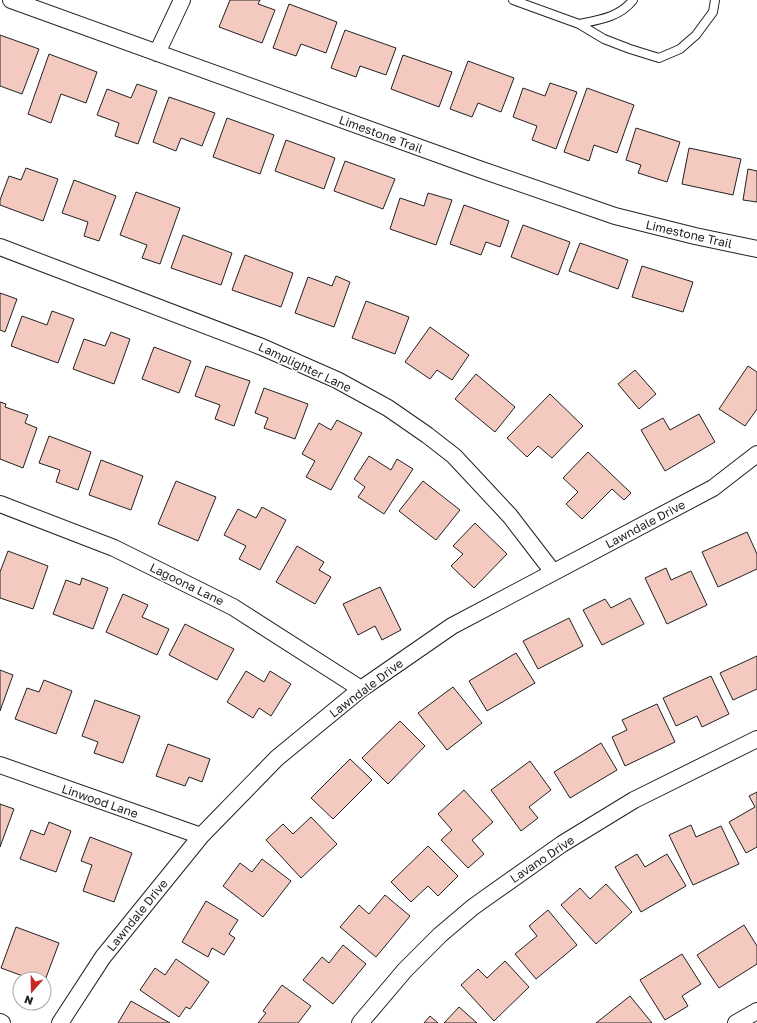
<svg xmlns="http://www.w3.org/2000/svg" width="757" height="1023" viewBox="0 0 757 1023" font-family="'Golos Text',sans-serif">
<rect width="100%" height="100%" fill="#fff"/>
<path fill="#f3c9c0" stroke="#222" d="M230,0H260L258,4L275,10L262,43L219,27Z
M289,4L337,22L326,53L301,44L296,56L273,48Z
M345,30L396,48L386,75L360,66L356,77L331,68Z
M0,35L39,49L22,94L0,86Z
M49,54L97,72L86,103L61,94L51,123L28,114Z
M403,55L452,72L439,107L391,89Z
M468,61L514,78L501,112L478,103L472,117L450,109Z
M550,83L577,92L556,149L532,140L537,126L513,117L523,88L545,96Z
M137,84L157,91L138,144L115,136L119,123L97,115L107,89L131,98Z
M587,88L634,105L617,153L594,145L589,161L564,152Z
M169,97L215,113L202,146L181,138L176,151L153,142Z
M227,118L274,135L260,174L213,157Z
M636,128L680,142L667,182L638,173L641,165L626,160Z
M286,140L335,158L324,189L275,171Z
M689,148L741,159L733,195L682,184Z
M345,161L395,179L383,209L334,191Z
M26,168L58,179L43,221L0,205V200L9,176L21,180Z
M748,169L757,171V202L743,200Z
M74,180L116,196L99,241L84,236L88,222L62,213Z
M136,192L180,208L160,264L142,258L147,245L120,235Z
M428,193L452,200L436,245L390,229L400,198L424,206Z
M464,205L509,221L500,247L486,242L481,255L450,244Z
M523,225L570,242L558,275L511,257Z
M183,235L232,253L221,285L171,268Z
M580,243L628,260L618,289L569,271Z
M245,255L293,273L281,307L232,290Z
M642,266L693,282L683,312L632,297Z
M336,276L350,282L334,327L295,313L308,277L332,286Z
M0,293L17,299L5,332L0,330Z
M366,301L409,317L395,354L352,338Z
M52,311L74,319L58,363L11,346L22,316L47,325Z
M430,327L469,355L452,380L437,370L430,379L405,362Z
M111,332L130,339L114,384L73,369L84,339L105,346Z
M154,347L191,361L179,393L142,379Z
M206,366L250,381L234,426L215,419L220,405L195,396Z
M748,366L757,372V409L745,426L719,409Z
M635,370L656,394L639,409L618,384Z
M476,374L515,407L495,432L455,399Z
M264,388L308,404L295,439L264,428L268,418L255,413Z
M550,394L583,426L552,458L538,446L527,457L507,438Z
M0,402L6,404L5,407L28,415L25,423L37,428L23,468L0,459Z
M699,414L715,442L665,471L641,430L663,418L670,430Z
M337,420L362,433L331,490L306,477L315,461L302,454L319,423L331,430Z
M49,436L91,452L78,490L56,482L60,470L39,463Z
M588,452L631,493L624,500L612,489L582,519L566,504L578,492L563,478Z
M369,456L391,470L397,459L413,469L384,514L358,497L365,487L354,479Z
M101,460L143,476L131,510L89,495Z
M176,481L216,497L198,541L158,524Z
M423,481L460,510L436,540L399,511Z
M262,507L286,520L260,570L239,559L246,546L224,535L238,509L256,518Z
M475,523L507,554L474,588L451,566L463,554L453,546Z
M747,532L757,554V569L718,587L702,552Z
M297,546L324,562L319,570L331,577L315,604L276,582Z
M8,551L48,566L33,609L0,598V572Z
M666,568L671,580L691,571L707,605L667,624L645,578Z
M82,578L108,588L93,629L53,614L66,580L80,585Z
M380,587L401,630L382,640L375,626L358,635L343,604Z
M123,594L148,605L142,617L169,629L157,655L106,632Z
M630,598L644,624L602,645L583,610L605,599L611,608Z
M569,618L583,646L538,669L523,641Z
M185,624L234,649L217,680L169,655Z
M516,653L535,683L487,711L469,681Z
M757,656V689L733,700L720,673Z
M0,670L13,675L0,711Z
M246,671L264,682L270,671L291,684L271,716L259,708L253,718L227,702Z
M711,676L729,714L702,727L697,716L676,726L663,698Z
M44,680L72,691L56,734L15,719L27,688L39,692Z
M453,687L482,723L447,750L418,713Z
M95,700L140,716L123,763L94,753L98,742L82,736Z
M657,704L675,742L625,766L612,737L627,730L622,720Z
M400,721L425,746L388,784L362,758Z
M601,743L617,770L570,798L554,772Z
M168,744L210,759L202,782L189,777L185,786L156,776Z
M350,759L372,780L333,819L311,798Z
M530,761L551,790L529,807L538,818L521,831L491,790Z
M464,790L493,822L472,840L484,854L468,868L441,840L452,830L438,814Z
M757,792V847L746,853L729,822L755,807L749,796Z
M0,804L14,809L0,847Z
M311,817L337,844L301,878L266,840L283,824L293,834Z
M49,822L71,831L56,872L20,859L31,830L44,835Z
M691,825L696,837L721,826L739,864L693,885L669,835Z
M90,837L132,853L114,902L83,891L92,865L81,861Z
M428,846L458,876L438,896L428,886L411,902L391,882Z
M637,854L645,867L667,854L686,886L641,912L615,867Z
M262,859L291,881L263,917L223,886L240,863L252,872Z
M606,884L632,912L596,944L561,905L580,888L590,899Z
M385,895L410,916L376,957L340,927L359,905L369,914Z
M206,901L238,920L229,934L235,938L224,955L212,948L208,957L182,942Z
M548,910L577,945L536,979L515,954L537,936L529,926Z
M744,925L757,946V964L719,988L697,955Z
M16,927L59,943L44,983V979H31L1,968Z
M343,945L366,964L333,1004L303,980L322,957L329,963Z
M682,954L701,984L682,996L688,1006L665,1020L640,980Z
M176,959L209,982L190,1009L186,1007L179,1017L140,990L155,968L165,975Z
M505,961L529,987L494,1021L461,985L478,969L487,978Z
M282,985L311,1006L298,1023H258L266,1013L263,1011Z
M630,996L652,1023H596Z
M131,1001L170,1023H118Z
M459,1007L477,1023H444Z
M430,1016L438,1023H424Z"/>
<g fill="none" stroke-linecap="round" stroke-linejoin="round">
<g stroke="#222" stroke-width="10">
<path id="lane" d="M513,0L579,24L604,39L630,49L659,58L680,49L696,35L713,12L715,0
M579,24C599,20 620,17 633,0"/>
</g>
<g stroke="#222" stroke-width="18">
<path id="street" d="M11,0L479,169L615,216L695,236L757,249
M157,53L182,0
M0,247L63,271L262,347L337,380L388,408L427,435L454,456L510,516L553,572
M0,504L114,548L233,607L361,689
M0,765L201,836
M0,1022L2,1023
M60,1023L103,957L201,836L277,758L361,689L452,626L713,488L757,454
M360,1023L405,970L440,935L473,907L562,844L634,800L757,739
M736,1023L757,1011"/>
</g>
<use href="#lane" stroke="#fff" stroke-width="8"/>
<use href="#street" stroke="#fff" stroke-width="16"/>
</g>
<g text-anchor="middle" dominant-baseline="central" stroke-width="3" stroke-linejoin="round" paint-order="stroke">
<g font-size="12" fill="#222" stroke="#fff">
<text transform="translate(381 134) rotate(20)">Limestone Trail</text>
<text transform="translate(689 234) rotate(13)">Limestone Trail</text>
<text transform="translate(305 367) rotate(25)">Lamplighter Lane</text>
<text transform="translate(645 524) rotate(-28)">Lawndale Drive</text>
<text transform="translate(187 584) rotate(26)">Lagoona Lane</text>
<text transform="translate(366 688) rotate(-37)">Lawndale Drive</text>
<text transform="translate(100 801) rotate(19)">Linwood Lane</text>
<text transform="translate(542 859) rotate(-34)">Lavano Drive</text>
<text transform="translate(137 915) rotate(-51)">Lawndale Drive</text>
</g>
</g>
<g transform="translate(32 991) rotate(200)"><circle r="19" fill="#ffffff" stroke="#a7a7a7"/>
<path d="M0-3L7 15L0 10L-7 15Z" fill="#c62828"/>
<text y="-6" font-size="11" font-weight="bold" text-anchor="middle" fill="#222222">N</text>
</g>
</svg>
